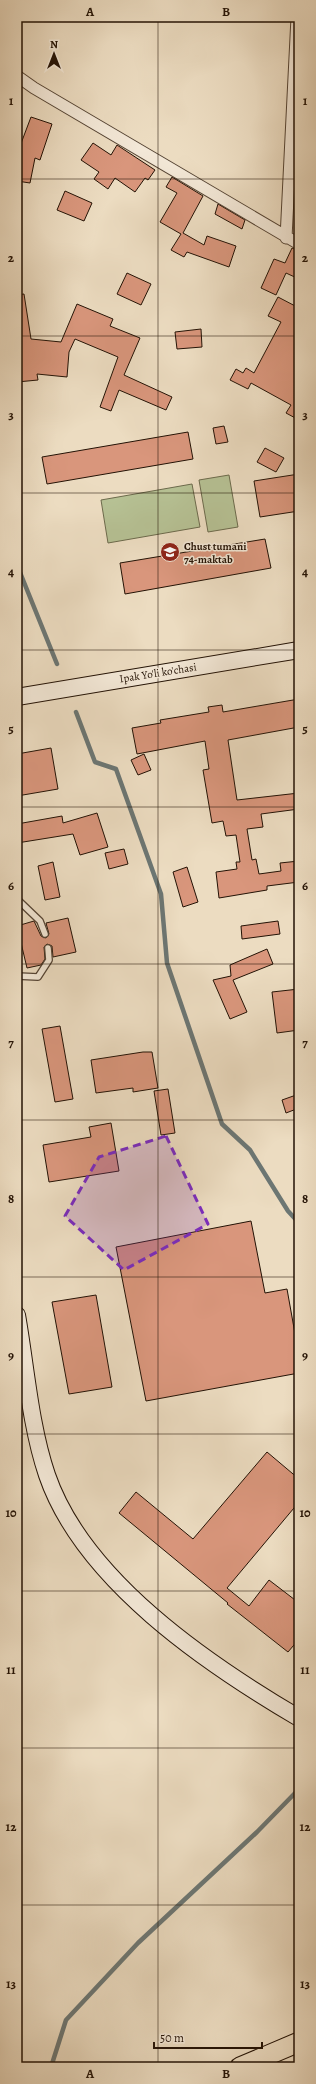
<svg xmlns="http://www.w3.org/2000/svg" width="316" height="2084" viewBox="0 0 316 2084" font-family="Alegreya,serif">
<rect width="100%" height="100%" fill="#ecdcc1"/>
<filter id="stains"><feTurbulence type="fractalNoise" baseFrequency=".005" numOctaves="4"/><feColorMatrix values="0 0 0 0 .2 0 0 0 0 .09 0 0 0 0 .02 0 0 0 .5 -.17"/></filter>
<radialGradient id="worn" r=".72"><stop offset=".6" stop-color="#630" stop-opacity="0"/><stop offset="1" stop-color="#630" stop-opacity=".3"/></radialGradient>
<path fill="#b6c194" stroke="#6c6a4c" d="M229,475L238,527L208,532L199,480Z
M192,484L200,527L108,543L101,500Z"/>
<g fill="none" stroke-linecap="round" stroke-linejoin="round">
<path stroke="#6c7673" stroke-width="4.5" d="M17,565L57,664
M76,712L95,762L116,769L161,894L167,963L222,1124L250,1150L288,1211L299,1223
M51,2067L66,2020L138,1943L257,1832L299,1789"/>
</g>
<path fill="#d9967c" stroke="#231205" d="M31,117L52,124L40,160L35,158L30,183L17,181V154Z
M93,143L111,155L117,145L155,170L148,180L145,178L135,192L115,178L108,189L94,179L99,172L81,160Z
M172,177L203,196L183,233L204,245L207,236L236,246L229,267L187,252L184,257L171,250L181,234L160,222L177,193L166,187Z
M65,191L92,203L84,221L57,210Z
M218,204L245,220L242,229L215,214Z
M292,248L299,251V279L286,273L276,295L261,288L274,259L285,263Z
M127,273L151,284L141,305L117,294Z
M24,294L31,339L61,342L77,304L113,319L110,326L140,338L124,375L172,397L166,410L119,390L111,411L100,407L118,357L75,339L69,352L67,377L37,374L38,380L17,382V295Z
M278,297L299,308V420L286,413L291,405L251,383L248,389L230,380L236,369L243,373L246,368L254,373L281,322L268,316Z
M201,329L202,347L177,349L175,332Z
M224,426L228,442L216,444L213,428Z
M188,432L193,459L47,484L42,457Z
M265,448L284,458L276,472L257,462Z
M299,474V511L260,517L254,481Z
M265,539L271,568L125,594L120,563Z
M299,699V727L228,740L237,800L299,793V809L261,814L263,827L247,829L252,860L256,859L259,874L281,871L280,863L299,861V882L267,886V890L219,898L216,872L237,869L236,862H240L236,835L226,836L223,821L212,823L203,770L209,769L205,741L137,754L132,728L161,723L160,720L209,712L208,707L222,705L223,712Z
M51,748L58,789L17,796V754Z
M144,754L151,770L138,775L131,760Z
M97,813L108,847L80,855L73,834L17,843V824L62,816L63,823Z
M124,849L128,864L109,869L105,853Z
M53,862L60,897L45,900L38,866Z
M187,867L198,902L183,907L173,872Z
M68,918L76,952L53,957L52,946L47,944L44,947L45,959L41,965L27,968L17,926L34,921L41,936L46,938L49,934L46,923Z
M278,921L280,934L242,939L241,926Z
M267,949L273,964L233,980L247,1012L230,1019L213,980L231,976L230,965Z
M299,989V1030L277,1033L272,992Z
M60,1026L73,1099L55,1102L42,1029Z
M143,1052H152L158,1088L133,1092V1088L96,1093L91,1060Z
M168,1089L175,1133L161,1135L154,1091Z
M299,1094V1108L286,1113L282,1100Z
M111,1123L119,1171L49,1182L43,1145L91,1137L89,1127Z
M251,1221L265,1293L287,1289L299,1356V1373L146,1401L116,1247Z
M96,1295L112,1387L69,1394L52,1302Z
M267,1452L299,1479V1502L227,1588L249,1606L269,1580L299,1603V1639L288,1652L227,1604L228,1603L119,1513L136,1492L193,1539Z"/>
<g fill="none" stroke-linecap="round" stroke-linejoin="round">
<g stroke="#554434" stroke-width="8">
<path id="service" d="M17,899L40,921L45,934
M17,976L38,977L49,960L48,948"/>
</g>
<g stroke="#554434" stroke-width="13">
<path id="minor" d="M17,76L34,88L299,244
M286,238L297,17"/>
</g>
<g stroke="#231205" stroke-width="18">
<path id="secondary" d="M17,697L299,650
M17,1315C26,1366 30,1425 47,1475C83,1580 207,1664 299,1718"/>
</g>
<g stroke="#231205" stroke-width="21">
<path id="trunk" d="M240,2067L299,2042"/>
</g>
<use href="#service" stroke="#f3e8d7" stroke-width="5.5"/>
<use href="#minor" stroke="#f3e8d7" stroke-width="11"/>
<use href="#secondary" stroke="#f3e8d7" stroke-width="16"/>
<use href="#trunk" stroke="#ecdcc1" stroke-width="19"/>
</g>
<path fill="#7b2cbf" fill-opacity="0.2" stroke="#7b2cbf" stroke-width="3" stroke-dasharray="8 5" stroke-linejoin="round" d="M166,1136L208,1224L124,1270L65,1216L99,1157Z"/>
<path fill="none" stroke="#231205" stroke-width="1" stroke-opacity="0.55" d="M158,17V2067M17,179H299M17,336H299M17,493H299M17,650H299M17,807H299M17,964H299M17,1120H299M17,1277H299M17,1434H299M17,1591H299M17,1748H299M17,1905H299"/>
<defs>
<g id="school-disc" transform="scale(1)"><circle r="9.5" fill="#8f2418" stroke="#f3e8d7"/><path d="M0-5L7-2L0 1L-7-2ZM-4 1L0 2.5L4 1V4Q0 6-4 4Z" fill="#fff"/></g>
</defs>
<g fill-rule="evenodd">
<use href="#school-disc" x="170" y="552"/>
</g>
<g text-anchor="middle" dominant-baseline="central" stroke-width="3" stroke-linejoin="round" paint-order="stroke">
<g font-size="11" font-weight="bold" fill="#231205" stroke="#f3e8d7" text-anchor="start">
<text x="184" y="546">Chust tumani<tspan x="184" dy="13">74-maktab</tspan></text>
</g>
<g font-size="11" fill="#231205" stroke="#f3e8d7">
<text transform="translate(158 673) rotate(-9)">Ipak Yo'li ko'chasi</text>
</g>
</g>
<rect width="316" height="2084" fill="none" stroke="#ecdcc1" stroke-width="44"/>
<g transform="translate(54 54)" stroke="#f3e8d7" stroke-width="3" paint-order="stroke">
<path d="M0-3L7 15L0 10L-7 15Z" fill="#231205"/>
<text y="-6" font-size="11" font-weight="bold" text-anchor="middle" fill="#231205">N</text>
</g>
<path d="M154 2042v6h108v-6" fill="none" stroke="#231205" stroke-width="2"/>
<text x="160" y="2042" font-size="12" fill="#231205" stroke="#f3e8d7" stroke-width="3" paint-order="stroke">50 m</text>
<rect x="22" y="22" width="272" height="2040" fill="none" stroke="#231205" stroke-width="1.5"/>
<g font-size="13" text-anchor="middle" font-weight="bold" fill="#231205">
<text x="90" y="16">A</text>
<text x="226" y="16">B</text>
<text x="11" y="105">1</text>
<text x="305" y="105">1</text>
<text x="11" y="262">2</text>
<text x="305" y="262">2</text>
<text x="11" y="419">3</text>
<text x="305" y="419">3</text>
<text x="11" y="576">4</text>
<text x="305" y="576">4</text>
<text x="11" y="733">5</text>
<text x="305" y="733">5</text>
<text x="11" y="890">6</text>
<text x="305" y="890">6</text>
<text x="11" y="1047">7</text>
<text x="305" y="1047">7</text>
<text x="11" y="1203">8</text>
<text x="305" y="1203">8</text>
<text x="11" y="1360">9</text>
<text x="305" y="1360">9</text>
<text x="11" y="1517">10</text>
<text x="305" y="1517">10</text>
<text x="11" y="1674">11</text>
<text x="305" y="1674">11</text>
<text x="11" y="1831">12</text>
<text x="305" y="1831">12</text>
<text x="11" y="1988">13</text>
<text x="305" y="1988">13</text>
<text x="90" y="2078">A</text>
<text x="226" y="2078">B</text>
</g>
<rect width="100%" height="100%" filter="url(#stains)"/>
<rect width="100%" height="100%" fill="url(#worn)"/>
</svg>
